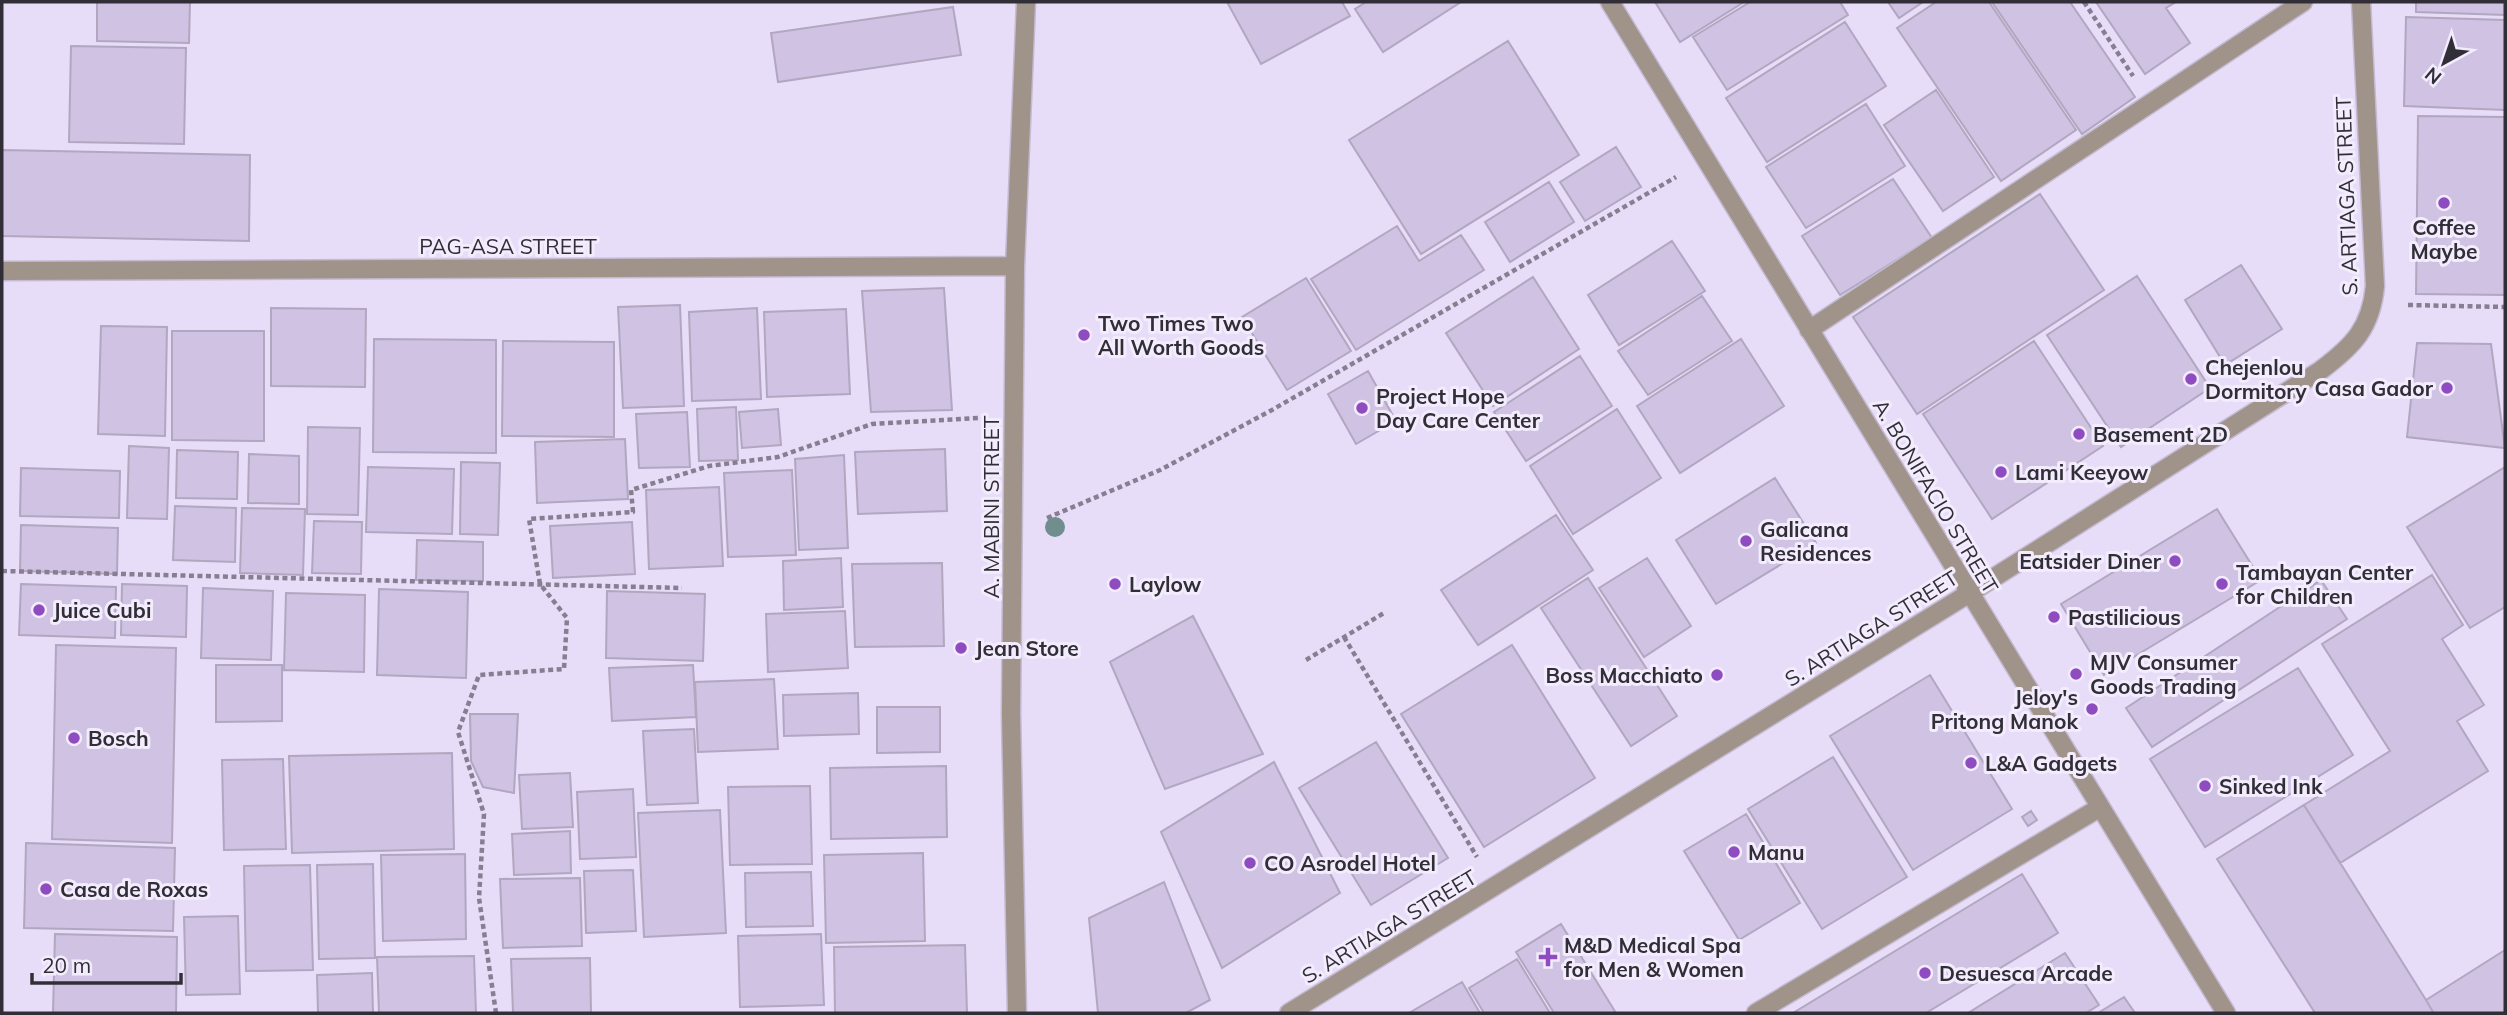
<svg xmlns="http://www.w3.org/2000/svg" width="2507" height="1015" viewBox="0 0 2507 1015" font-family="Mulish,sans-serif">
<rect width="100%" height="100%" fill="#e8ddf8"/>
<path fill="#cfc2e2" stroke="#b1a7c1" stroke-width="2" d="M97,2H190L189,43L97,41Z
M1227,2H1342L1350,16L1261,64Z
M1366,2H1461L1383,52L1355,9Z
M1655,2H1744L1680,42Z
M1750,2H1840L1848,15L1727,90L1693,37Z
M1888,2H1923L1899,18Z
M1936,2H1989L2076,130L2001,181L1897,28Z
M1992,2H2070L2135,97L2082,134Z
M2096,2H2176L2166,8L2190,43L2145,74Z
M2416,2H2505V15L2416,12Z
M953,7L961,55L778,82L771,33Z
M2406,17L2505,20V110L2404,106Z
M1845,22L1886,86L1767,162L1726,98Z
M1508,41L1579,155L1421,254L1349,140Z
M71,46L186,48L184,144L69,142Z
M1936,90L1994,177L1943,211L1884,125Z
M1866,104L1905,166L1806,228L1766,167Z
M2418,116L2505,117V295L2416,294Z
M1616,147L1641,187L1585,221L1560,182Z
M2,150L250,155L249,241L2,236Z
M1893,179L1932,238L1840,295L1802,236Z
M1549,182L1574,222L1510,262L1485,222Z
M2040,194L2104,290L1917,414L1853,317Z
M1397,226L1419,261L1461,235L1484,270L1356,350L1311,279Z
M1672,241L1705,291L1619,345L1588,295Z
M2241,265L2282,329L2225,365L2185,300Z
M2137,276L2210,388L2121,447L2047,335Z
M1533,277L1579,349L1493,406L1446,333Z
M1306,278L1351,351L1287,390L1242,317Z
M944,288L952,410L871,412L862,291Z
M1702,296L1732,341L1648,395L1618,351Z
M680,305L684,406L623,408L618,307Z
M271,308L366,309L365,387L271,386Z
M757,308L761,399L692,401L689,312Z
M846,309L850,394L767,397L764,312Z
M101,326L167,327L165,436L98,434Z
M172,331H264V441L172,440Z
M374,339L496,340V453L373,452Z
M1741,339L1784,406L1680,473L1637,406Z
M503,341L614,342V437L502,436Z
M2034,341L2103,446L1992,519L1923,414Z
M2417,343L2491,344L2505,448L2407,437Z
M1580,356L1612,406L1526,461L1494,412Z
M1368,371L1396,421L1356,444L1328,394Z
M736,407L738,460L699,461L697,409Z
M778,409L781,445L742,448L739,412Z
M1617,409L1661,478L1573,534L1530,466Z
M687,412L690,467L639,468L636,414Z
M308,427L360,428L358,515L307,514Z
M625,439L628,499L537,503L535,442Z
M129,446L169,448L167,519L127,518Z
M945,449L947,511L858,514L855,452Z
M177,450L238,452L237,499L176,498Z
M249,454L299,456V504L248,503Z
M844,455L848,548L799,550L795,459Z
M461,462L500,463L498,535L460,534Z
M368,467L454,469L452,534L366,532Z
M2505,467V607L2470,628L2407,527Z
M21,468L120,471L119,518L20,516Z
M792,470L796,555L728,557L724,473Z
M1775,478L1816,543L1716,604L1676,540Z
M719,487L723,566L649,569L646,490Z
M175,506L236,508L235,562L173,560Z
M242,508L305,509L303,575L240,573Z
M2217,509L2261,580L2104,675L2061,604Z
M1556,515L1593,570L1478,645L1441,590Z
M314,521L362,522L361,574L312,573Z
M632,522L635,574L553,578L550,526Z
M21,525L118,528L117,574L20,571Z
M417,540L483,542V581L416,580Z
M841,558L843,607L784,610L783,561Z
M1647,558L1691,626L1644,657L1599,588Z
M942,563L944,646L855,647L852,564Z
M2432,575L2463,625L2442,639L2484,705L2457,721L2488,771L2340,863L2304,805L2390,751L2322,644Z
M1588,578L1677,716L1631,746L1541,608Z
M2321,580L2347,619L2152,747L2126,708Z
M21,584L116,587L115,638L19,635Z
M122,584L187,586L186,637L121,635Z
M203,588L273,591L271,660L201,658Z
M379,589L468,592L466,678L377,675Z
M607,591L705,594L703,661L606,658Z
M286,593L365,595L364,672L284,670Z
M845,611L848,668L768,672L766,614Z
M1193,616L1263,754L1165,789L1110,662Z
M56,645L176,648L172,843L52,839Z
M1512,645L1595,778L1484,847L1401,714Z
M216,665H282V721L216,722Z
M693,665L696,717L612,721L609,668Z
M2298,668L2353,755L2205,847L2150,759Z
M1930,675L2012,809L1913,870L1830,736Z
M774,679L778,749L698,752L695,682Z
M858,693L859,734L784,736L783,695Z
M877,707H940V752L877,753Z
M470,714H518L514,793L483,787L471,761Z
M694,729L698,803L647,805L643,731Z
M1376,742L1448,858L1371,905L1299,788Z
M452,753L454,849L292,853L289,756Z
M1833,757L1907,877L1822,929L1748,809Z
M283,759L286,849L224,850L222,760Z
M1274,762L1340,893L1222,968L1161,832Z
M946,766L947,837L831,839L830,768Z
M570,773L573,827L522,829L519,775Z
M810,786L812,864L730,865L728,787Z
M633,789L636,857L580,859L577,792Z
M2304,805L2426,1000L2433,1012L2431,1013H2315L2217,859Z
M720,810L726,933L644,937L638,813Z
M2031,811L2037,820L2028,826L2022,817Z
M1746,814L1800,903L1739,940L1684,851Z
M570,831L571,873L514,875L512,834Z
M26,843L175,848L173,931L24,928Z
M923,853L925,941L826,943L824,855Z
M465,854L466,939L383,941L381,855Z
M373,864L375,958L319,959L317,865Z
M310,865L313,970L246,971L244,866Z
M633,870L636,931L586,933L584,871Z
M811,872L813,926L746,927L745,873Z
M2022,874L2058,933L1926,1013H1793Z
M580,878L582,946L503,948L500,879Z
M1164,882L1210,1000L1186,1013H1098L1089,918Z
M238,916L240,994L186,995L184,917Z
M1561,924L1616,1013H1554L1516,952Z
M55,934L177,937L176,1013H53Z
M821,934L824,1005L740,1007L738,936Z
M965,945L967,1013H835L834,947Z
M2505,950V1013H2431L2433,1012L2426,1000Z
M2065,953L2099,1005L2086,1013H1968Z
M474,956L476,1013H379L377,957Z
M590,958L591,1013H513L511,959Z
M1517,959L1550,1013H1484L1469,988Z
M372,973L373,1013H318L317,975Z
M1462,982L1480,1013H1409Z
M2124,997L2135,1013H2098Z"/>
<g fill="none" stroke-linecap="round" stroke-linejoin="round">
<g stroke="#c4bad2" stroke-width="21">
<path id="service" d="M1809,330L2303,2
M1756,1013L2099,808"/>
</g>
<g stroke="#c4bad2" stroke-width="21">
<path id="minor" d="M2,271L1015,266
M1017,1013L1011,714L1015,266L1026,2
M1289,1013L1968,594L2321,370C2353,346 2371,328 2375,286L2361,2"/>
</g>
<g stroke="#c4bad2" stroke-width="21">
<path id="tertiary" d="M1610,2L2226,1013"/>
</g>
<path stroke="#877f91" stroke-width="4.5" stroke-dasharray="5 3.5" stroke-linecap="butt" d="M2084,2L2133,76
M2408,305L2505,307
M1047,518L1160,470L1272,410L1676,177
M2,571L682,588
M1344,637L1477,857
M1306,660L1384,613
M496,1013L479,898L484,814L458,732L479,675L564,669L567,618L540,584L529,519L633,512L631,490L709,466L778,457L872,424L979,418"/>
<use href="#service" stroke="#a0938a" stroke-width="18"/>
<use href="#minor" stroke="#a0938a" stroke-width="18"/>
<use href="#tertiary" stroke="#a0938a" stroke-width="18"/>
</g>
<circle fill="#708e8d" cx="1055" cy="527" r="10"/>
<g fill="#8f4cc0" stroke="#f3ecfd" stroke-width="2.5">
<circle cx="2444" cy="203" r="7"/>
<circle cx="1084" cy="335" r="7"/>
<circle cx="2191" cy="379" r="7"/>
<circle cx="2447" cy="388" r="7"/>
<circle cx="1362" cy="408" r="7"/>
<circle cx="2079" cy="434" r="7"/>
<circle cx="2001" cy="472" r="7"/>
<circle cx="1746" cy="541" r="7"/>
<circle cx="2175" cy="561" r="7"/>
<circle cx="1115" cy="584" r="7"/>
<circle cx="2222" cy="584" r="7"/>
<circle cx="39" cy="610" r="7"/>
<circle cx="2054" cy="617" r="7"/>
<circle cx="961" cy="648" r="7"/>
<circle cx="2076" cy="674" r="7"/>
<circle cx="1717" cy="675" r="7"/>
<circle cx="2092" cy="709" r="7"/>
<circle cx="74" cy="738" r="7"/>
<circle cx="1971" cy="763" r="7"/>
<circle cx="2205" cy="786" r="7"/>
<circle cx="1734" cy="852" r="7"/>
<circle cx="1250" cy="863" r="7"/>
<circle cx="46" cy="889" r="7"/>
<path d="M1544.5 946.5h7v7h7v7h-7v7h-7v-7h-7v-7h7z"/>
<circle cx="1925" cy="973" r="7"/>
</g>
<g text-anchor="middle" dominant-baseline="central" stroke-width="6" stroke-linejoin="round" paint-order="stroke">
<g font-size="21" fill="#322e38" stroke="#f3ecfd">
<text transform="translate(2346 196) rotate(-92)">S. ARTIAGA STREET</text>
<text x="508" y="246">PAG-ASA STREET</text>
<text transform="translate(1936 496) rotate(59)">A. BONIFACIO STREET</text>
<text transform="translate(991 507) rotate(-90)">A. MABINI STREET</text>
<text transform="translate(1871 628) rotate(-32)">S. ARTIAGA STREET</text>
<text transform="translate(1389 926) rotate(-31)">S. ARTIAGA STREET</text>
</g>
<g font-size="21" font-weight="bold" fill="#322e38" stroke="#f3ecfd" text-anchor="start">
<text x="2444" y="227" text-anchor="middle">Coffee<tspan x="2444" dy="24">Maybe</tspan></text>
<text x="1098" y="323">Two Times Two<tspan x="1098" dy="24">All Worth Goods</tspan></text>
<text x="2205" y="367">Chejenlou<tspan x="2205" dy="24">Dormitory</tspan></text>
<text x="2433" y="388" text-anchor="end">Casa Gador</text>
<text x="1376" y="396">Project Hope<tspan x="1376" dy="24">Day Care Center</tspan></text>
<text x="2093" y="434">Basement 2D</text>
<text x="2015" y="472">Lami Keeyow</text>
<text x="1760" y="529">Galicana<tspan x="1760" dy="24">Residences</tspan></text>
<text x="2161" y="561" text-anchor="end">Eatsider Diner</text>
<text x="2236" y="572">Tambayan Center<tspan x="2236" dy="24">for Children</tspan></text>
<text x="1129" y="584">Laylow</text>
<text x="53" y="610">Juice Cubi</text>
<text x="2068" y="617">Pastilicious</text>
<text x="975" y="648">Jean Store</text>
<text x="2090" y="662">MJV Consumer<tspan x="2090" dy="24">Goods Trading</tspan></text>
<text x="1703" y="675" text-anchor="end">Boss Macchiato</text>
<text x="2078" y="697" text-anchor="end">Jeloy's<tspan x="2078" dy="24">Pritong Manok</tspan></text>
<text x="88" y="738">Bosch</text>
<text x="1985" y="763">L&amp;A Gadgets</text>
<text x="2219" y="786">Sinked Ink</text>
<text x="1748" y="852">Manu</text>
<text x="1264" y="863">CO Asrodel Hotel</text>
<text x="60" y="889">Casa de Roxas</text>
<text x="1564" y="945">M&amp;D Medical Spa<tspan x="1564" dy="24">for Men &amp; Women</tspan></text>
<text x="1939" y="973">Desuesca Arcade</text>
</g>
</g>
<rect width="2507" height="1015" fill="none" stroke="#322e38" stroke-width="7"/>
<g transform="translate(2444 63) rotate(220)" stroke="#f3ecfd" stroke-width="5" paint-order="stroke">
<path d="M0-5L12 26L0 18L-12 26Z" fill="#322e38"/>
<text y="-10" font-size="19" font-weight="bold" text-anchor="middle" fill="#322e38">N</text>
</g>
<path d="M32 973v10h149v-10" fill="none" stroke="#322e38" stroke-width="3.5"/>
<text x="42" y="973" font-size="21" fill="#322e38" stroke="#f3ecfd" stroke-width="5" paint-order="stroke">20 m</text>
</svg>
